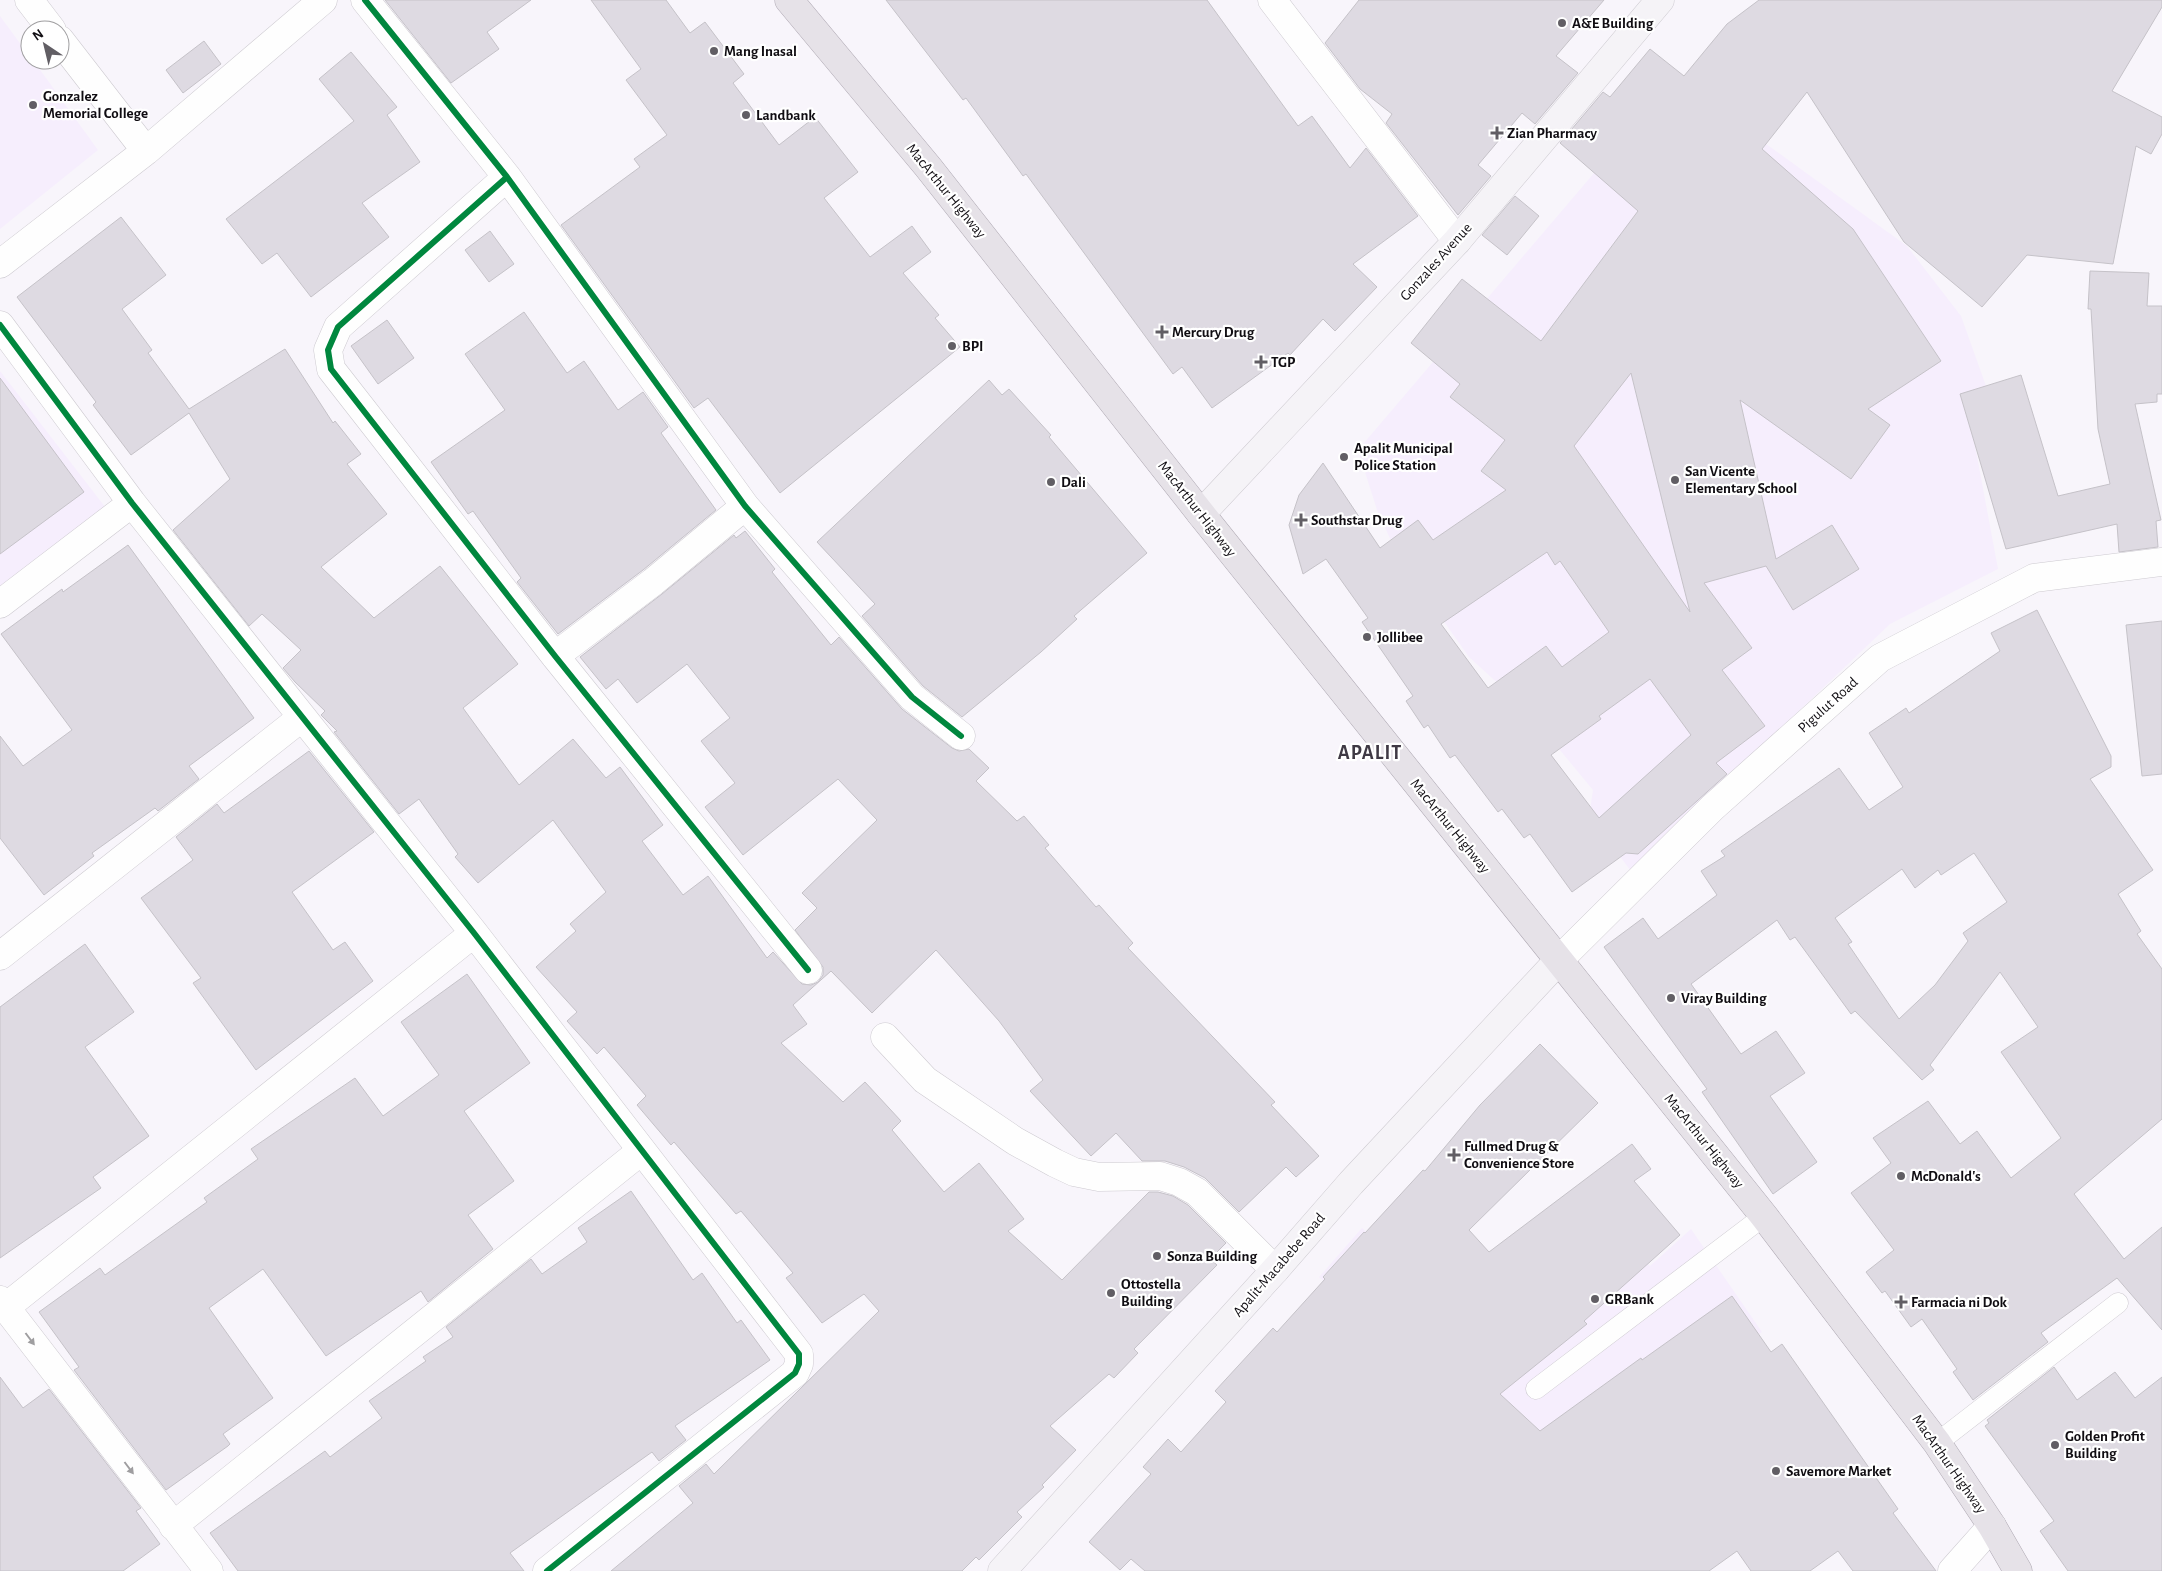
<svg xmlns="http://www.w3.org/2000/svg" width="2162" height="1571" viewBox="0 0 2162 1571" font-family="'Alegreya Sans',sans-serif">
<rect width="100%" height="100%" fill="#f8f5fb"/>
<path fill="#f6eefd" d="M0,16L30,57V60H33L98,150L0,229Z
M1675,78L1907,246L1961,316L1986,386L1971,424L1998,569L1890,624L1631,871L1589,816L1593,790L1526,709L1469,657L1399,558L1377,510L1358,450Z
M0,371L109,512L0,594Z
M1596,1205L1650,1266L1691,1229L1762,1332L1542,1480L1319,1277L1362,1228L1487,1340Z"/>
<path fill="#dedae2" stroke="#c5c2c8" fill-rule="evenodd" d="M385,0H531L487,32L499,49L451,83Z
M591,0H666L690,33L705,22L744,74L733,83L779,145L815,117L858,172L824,198L870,257L912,226L931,252L903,273L939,315L935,318L960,347L780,493L708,398L694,408L561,225L640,167L634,159L667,135L626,80L641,69Z
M886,0H1207L1298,126L1312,116L1350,168L1366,148L1418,216L1353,264L1377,287L1335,331L1323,319L1290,355L1288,353L1212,408L1182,367L1173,374L1026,174L1023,176L966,98L963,100Z
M1359,0H1604L1556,56L1578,73L1535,124L1522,113L1478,165L1491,176L1458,215L1386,123L1392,114L1360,89L1325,43Z
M1759,0H2162V7L2112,91L2162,117V134L2151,154L2136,146L2113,264L2027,255L1982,307L1904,242L1807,92L1762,149L1853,229L1941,361L1868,409L1890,425L1851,479L1740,400L1776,559L1832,525L1859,569L1793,610L1766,566L1704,583L1752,648L1722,670L1765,726L1716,763L1727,774L1638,854L1626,853L1572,892L1530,834L1524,838L1502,809L1498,812L1455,755L1450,758L1428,725L1424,728L1406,701L1413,696L1362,622L1368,618L1326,559L1303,574L1289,525L1299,495L1323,463L1380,548L1418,520L1433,540L1506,490L1481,471L1505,440L1450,397L1460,384L1411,343L1462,279L1541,341L1638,211L1560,143L1603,92L1610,97L1650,49L1684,76L1727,24ZM1631,373L1672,541L1690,612L1574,446ZM1547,552L1555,565L1560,561L1609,632L1562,667L1546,646L1488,688L1441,624ZM1650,679L1691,735L1599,818L1551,755L1601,719L1599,716Z
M204,41L221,64L183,93L166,70Z
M351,52L397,107L387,115L420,162L362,203L389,237L311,297L277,253L262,264L226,219L354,121L319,79Z
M1515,196L1539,216L1507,255L1482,235Z
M121,217L166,275L122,309L152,350L148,353L189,409L285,349L333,423L335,421L361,454L347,464L387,514L321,567L374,618L440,566L518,664L463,708L519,785L573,739L606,778L620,767L663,825L642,841L683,895L708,876L767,958L773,952L802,984L811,985L818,982L823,975V967L795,930L817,908L802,893L877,820L838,779L743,855L705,807L735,783L701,741L730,718L687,664L637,703L618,679L606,689L580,657L662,594L734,535L736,538L745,531L775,569L772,572L831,645L839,637L902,709L952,748L959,751L969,749L989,768L976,781L1017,821L1024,816L1049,845L1045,848L1096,907L1099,905L1133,943L1128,948L1275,1102L1271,1105L1319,1156L1296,1177L1286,1167L1239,1212L1205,1178L1184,1167L1165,1161H1142L1116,1133L1091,1156L1030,1091L1043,1080L999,1021L936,950L872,1013L831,971L793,1005L807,1024L781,1043L843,1102L865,1082L901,1121L892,1130L944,1192L979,1163L1024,1219L1008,1231L1062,1280L1149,1192H1158L1173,1196L1188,1205L1226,1243L1210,1259L1217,1265L1134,1349L1138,1353L1114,1378L1109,1374L1050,1426L1076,1450L1042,1485L1044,1487L1017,1512L1022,1517L979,1560L976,1557L962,1571H611L693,1503L679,1486L706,1464L714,1474L879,1311L864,1294L822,1323L786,1278L793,1273L741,1211L736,1214L674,1142L671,1145L637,1105L646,1096L604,1047L597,1054L567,1021L577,1012L536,967L576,931L570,924L606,892L553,820L478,883L455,857L458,854L419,799L399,814L334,732L337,731L321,715L325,711L295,682L283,668L301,650L262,614L249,626L173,530L230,479L189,413L131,455L93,405L96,402L17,297Z
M490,231L514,264L489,282L465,250Z
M2090,271L2149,273L2147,306H2162V394H2157V402L2135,404L2161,520L2156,521L2158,547L2119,552L2117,524L2006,549L1960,394L2021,375L2058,496L2110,484L2098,429L2091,309H2088Z
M524,312L567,373L584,361L618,410L643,392L668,427L661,433L716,510L643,570L558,634L517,582L521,578L473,511L468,514L431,462L505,410L465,354Z
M387,320L414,358L378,384L351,346Z
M0,378L84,492L0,554Z
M989,380L1002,395L1009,389L1051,435L1049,437L1147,553L1074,616L1077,619L1041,652L962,717L923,686L862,616L875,604L817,542Z
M128,545L254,718L189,766L199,779L158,811L155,808L92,853L94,856L44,895L0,838V736L23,766L72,730L1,634L62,589L63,592Z
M2037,610L2111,756V767L2090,779L2153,870L2118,894L2141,931L2137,934L2162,969V1119L2074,1194L2124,1259L2162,1227V1330L2117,1278L2041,1333L2048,1342L1973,1400L1953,1372L1957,1369L1922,1319L1911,1327L1885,1291L1882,1293L1866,1272L1894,1250L1851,1193L1891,1163L1873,1138L1928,1101L1960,1144L1977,1131L2011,1178L2061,1138L2001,1052L2038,1027L2000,972L1930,1065L1934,1070L1922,1080L1855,1011L1851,1014L1795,937L1790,940L1777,920L1691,984L1741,1054L1776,1031L1805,1073L1770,1096L1817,1162L1773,1194L1702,1092L1707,1089L1604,947L1643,918L1658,939L1717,895L1701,871L1725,856L1721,851L1839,768L1869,810L1903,787L1869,733L1906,708L1909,713L2000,651L1991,633ZM1974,853L2007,902L1963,933L1968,941L1935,985L1899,1019L1848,944L1852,942L1835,918L1902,869L1915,888L1938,870L1941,875Z
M2162,621V774L2142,776L2126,625Z
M309,751L374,832L292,892L333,950L345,942L373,981L256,1070L193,983L201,978L141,898L193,860L176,837L217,804L224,813Z
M85,944L134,1012L85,1047L149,1136L93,1177L101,1188L0,1258V1007Z
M467,974L530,1063L464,1111L514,1181L468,1215L493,1249L428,1302L421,1291L326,1356L263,1269L209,1308L273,1398L223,1434L230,1444L228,1446L166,1490L74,1370L79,1367L39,1312L100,1268L105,1275L207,1202L204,1198L258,1159L251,1149L355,1078L383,1116L439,1075L401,1022Z
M1540,1044L1598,1103L1469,1230L1489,1252L1632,1144L1651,1169L1634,1181L1680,1235L1584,1321L1587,1324L1500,1394L1540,1431L1641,1358L1642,1360L1732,1296L1771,1352L1782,1344L1898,1509L1893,1513L1936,1571H1853L1838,1551L1810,1571H1751L1737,1551L1709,1571H1145L1131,1559L1120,1570L1089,1542L1151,1474L1143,1467L1168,1439L1181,1452L1226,1402L1215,1391L1273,1328L1277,1332L1325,1279L1323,1277L1364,1232L1365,1233L1423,1170L1425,1171L1480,1105Z
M631,1191L693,1280L702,1273L737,1323L741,1320L770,1360L675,1426L686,1440L659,1461L652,1452L510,1553L524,1571H238L210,1533L325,1451L330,1457L382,1418L369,1401L426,1361L423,1357L453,1337L446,1327L531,1259L542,1274L587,1242L578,1228Z
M2054,1367L2077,1400L2115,1372L2135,1398L2162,1377V1571H2068L2040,1531L2054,1521L1985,1426L1989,1423L1987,1420Z
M0,1377L23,1408L49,1389L141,1508L136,1511L160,1544L123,1571H0Z"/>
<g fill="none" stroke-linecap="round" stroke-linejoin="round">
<g stroke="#cdcad0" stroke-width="21">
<path id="service" d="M1536,1389L1764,1216
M1937,1443L2118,1303"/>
</g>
<g stroke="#cdcad0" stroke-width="29">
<path id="minor" d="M29,0L52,30
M365,0L507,177L745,506L912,697L961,736
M1272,0L1457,241
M60,40L146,151
M507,177L338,327L328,350L331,369L555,656L808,970
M0,264L146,151L323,0
M0,325L132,503L474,933L799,1354V1364L795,1373L547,1571
M0,604L132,503
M555,656L653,582L745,506
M0,956L301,718
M885,1037L925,1080L1015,1141L1055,1163L1074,1172L1099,1177L1160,1176L1179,1182L1197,1192L1275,1270
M0,1300L209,1571
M6,1307L474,933
M173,1526L641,1151
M1952,1571L1992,1526"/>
</g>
<g stroke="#cdcad0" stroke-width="29">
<path id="tertiary" d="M1558,961L1712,808L1880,658L2034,578L2162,562"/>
</g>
<g stroke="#cdcad0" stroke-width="29">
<path id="secondary" d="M1201,514L1457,241L1660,0
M1002,1571L1275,1270L1351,1183L1558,961"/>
</g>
<g stroke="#aea8b2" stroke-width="29">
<path id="trunk" d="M789,0L928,167L1201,514L1764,1216L1937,1443L1992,1526L2018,1571"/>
</g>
<use href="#service" stroke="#fefefe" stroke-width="20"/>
<use href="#minor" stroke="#fefefe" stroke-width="28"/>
<use href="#tertiary" stroke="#fefefe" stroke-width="28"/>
<use href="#secondary" stroke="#f5f3f7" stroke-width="28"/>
<use href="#trunk" stroke="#e6e2e8" stroke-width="28"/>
<g stroke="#fff" stroke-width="9">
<path id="cycleway" d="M365,0L507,177L745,506L912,697L961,736
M507,177L338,327L328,350L331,369L555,656L808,970
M0,325L132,503L474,933L799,1354V1364L795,1373L547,1571"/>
</g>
<use href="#cycleway" stroke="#00873e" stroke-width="6"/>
</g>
<defs><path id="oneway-solid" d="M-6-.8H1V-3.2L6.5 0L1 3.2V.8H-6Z" transform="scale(1.25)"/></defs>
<g fill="#9f9ea0">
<use href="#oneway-solid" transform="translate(30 1339) rotate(53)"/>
<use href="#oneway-solid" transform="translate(129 1468) rotate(53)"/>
</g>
<g fill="#615e64" stroke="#fff" stroke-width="2">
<circle cx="1562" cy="23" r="5"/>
<circle cx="714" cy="51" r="5"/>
<circle cx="33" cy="105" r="5"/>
<circle cx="746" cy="115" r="5"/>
<path d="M1494.5 125.5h5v5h5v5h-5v5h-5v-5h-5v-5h5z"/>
<path d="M1159.5 324.5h5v5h5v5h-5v5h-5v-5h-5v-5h5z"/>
<circle cx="952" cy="346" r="5"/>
<path d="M1258.5 354.5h5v5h5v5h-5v5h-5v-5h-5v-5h5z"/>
<circle cx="1344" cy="457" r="5"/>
<circle cx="1675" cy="480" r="5"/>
<circle cx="1051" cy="482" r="5"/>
<path d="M1298.5 512.5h5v5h5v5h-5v5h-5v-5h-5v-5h5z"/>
<circle cx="1367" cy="637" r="5"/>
<circle cx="1671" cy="998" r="5"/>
<path d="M1451.5 1147.5h5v5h5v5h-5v5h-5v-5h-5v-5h5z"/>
<circle cx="1901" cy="1176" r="5"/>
<circle cx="1157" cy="1256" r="5"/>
<circle cx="1111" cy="1293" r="5"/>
<circle cx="1595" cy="1299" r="5"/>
<path d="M1898.5 1294.5h5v5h5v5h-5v5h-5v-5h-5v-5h5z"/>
<circle cx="2055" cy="1445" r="5"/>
<circle cx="1776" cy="1471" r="5"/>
</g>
<g text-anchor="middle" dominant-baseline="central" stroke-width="4.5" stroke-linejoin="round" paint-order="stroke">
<g font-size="15" font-weight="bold" fill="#100d12" stroke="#fff" text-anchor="start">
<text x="1572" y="23">A&amp;E Building</text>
<text x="724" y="51">Mang Inasal</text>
<text x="43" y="96">Gonzalez<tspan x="43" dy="17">Memorial College</tspan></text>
<text x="756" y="115">Landbank</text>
<text x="1507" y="133">Zian Pharmacy</text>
<text x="1172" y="332">Mercury Drug</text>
<text x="962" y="346">BPI</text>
<text x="1271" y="362">TGP</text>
<text x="1354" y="448">Apalit Municipal<tspan x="1354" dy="17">Police Station</tspan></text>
<text x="1685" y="471">San Vicente<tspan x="1685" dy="17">Elementary School</tspan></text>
<text x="1061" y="482">Dali</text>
<text x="1311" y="520">Southstar Drug</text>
<text x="1377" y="637">Jollibee</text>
<text x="1681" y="998">Viray Building</text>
<text x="1464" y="1146">Fullmed Drug &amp;<tspan x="1464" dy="17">Convenience Store</tspan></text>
<text x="1911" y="1176">McDonald's</text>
<text x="1167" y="1256">Sonza Building</text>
<text x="1121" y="1284">Ottostella<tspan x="1121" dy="17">Building</tspan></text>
<text x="1605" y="1299">GRBank</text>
<text x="1911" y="1302">Farmacia ni Dok</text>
<text x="2065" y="1436">Golden Profit<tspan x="2065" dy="17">Building</tspan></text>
<text x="1786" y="1471">Savemore Market</text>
</g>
<g font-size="15" fill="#100d12" stroke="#fff">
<text transform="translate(946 191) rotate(51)">MacArthur Highway</text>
<text transform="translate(1436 262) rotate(-48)">Gonzales Avenue</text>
<text transform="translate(1197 509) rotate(52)">MacArthur Highway</text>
<text transform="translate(1828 705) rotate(-42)">Pigulut Road</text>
<text transform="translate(1450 826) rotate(51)">MacArthur Highway</text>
<text transform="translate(1704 1141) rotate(51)">MacArthur Highway</text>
<text transform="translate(1279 1265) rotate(-49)">Apalit-Macabebe Road</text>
<text transform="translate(1949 1464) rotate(55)">MacArthur Highway</text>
</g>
<g font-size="20" font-weight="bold" letter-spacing="1" fill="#3f3944" stroke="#fff">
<text x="1370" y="753">APALIT</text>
</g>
</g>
<g transform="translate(45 45) rotate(325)"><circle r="24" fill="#ffffff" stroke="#9f9ea0"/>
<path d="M0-4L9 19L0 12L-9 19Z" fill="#615e64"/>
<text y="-8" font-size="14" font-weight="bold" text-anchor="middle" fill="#100d12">N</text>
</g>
</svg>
